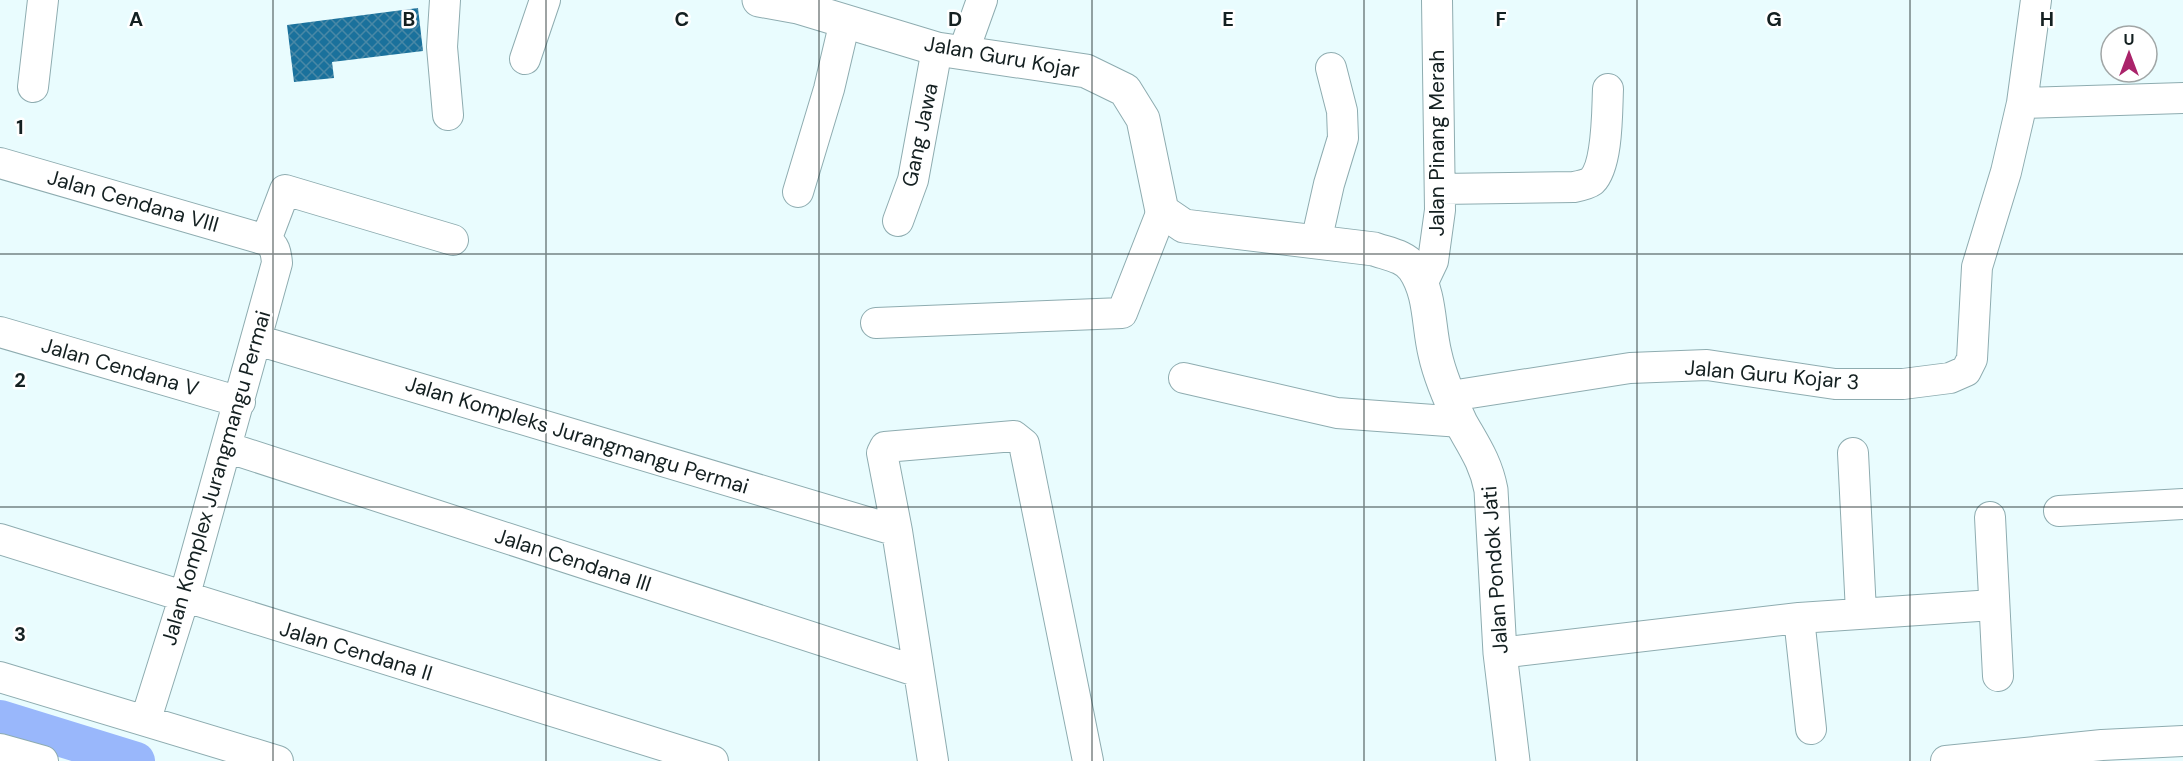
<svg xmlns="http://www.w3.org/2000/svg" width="2183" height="761" viewBox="0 0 2183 761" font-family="'DM Sans',sans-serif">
<defs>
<pattern id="building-cross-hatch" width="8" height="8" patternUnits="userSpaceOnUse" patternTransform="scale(1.5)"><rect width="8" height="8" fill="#1a719c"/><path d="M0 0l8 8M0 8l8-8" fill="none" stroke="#4988a6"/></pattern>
</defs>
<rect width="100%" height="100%" fill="#e9fcfe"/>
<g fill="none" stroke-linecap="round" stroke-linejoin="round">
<path stroke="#99b7fb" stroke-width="38" d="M0,719L136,761"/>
</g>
<path fill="url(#building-cross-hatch)" d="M418,8L423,51L332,62L334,78L294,82L287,25Z"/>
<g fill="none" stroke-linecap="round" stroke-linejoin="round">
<g stroke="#8eacb0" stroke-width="32">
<path id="street" d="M445,0L442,47L448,115
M963,53L982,0
M525,59L545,0
M33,87L43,0
M2022,103L2183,98
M0,163L266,240C275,246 276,252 277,263L184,598L146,719
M1440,189L1574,187C1579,186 1588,184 1592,181C1608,165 1607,111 1608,89
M798,192L829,89L845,21
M898,221L913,180L937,49
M266,240L285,190L453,240
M1316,242L1329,184L1343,138L1342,111L1331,68
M1422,284L1433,261L1440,210L1437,0
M876,323L1122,313L1162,211
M0,332L240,402
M257,340L897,531
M1184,378L1337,413L1461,422
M1451,396L1630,368L1707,365L1835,384H1903L1950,378L1966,371L1972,359L1977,267L2006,172L2022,103L2036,0
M226,447L919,672
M1853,453L1861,612
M2059,511L2183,504
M1990,517L1998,676
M0,539L713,761
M1799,618L1811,729
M1500,653L1799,618L1993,605
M0,677L278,761
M0,749L43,761
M933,761L897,531L882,453L885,447L1014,436L1024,444L1088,761
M1946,761L2102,745L2183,741"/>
</g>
<g stroke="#8eacb0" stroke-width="35">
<path id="secondary" d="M759,0L798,7L937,49L1086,71L1125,90L1143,119L1162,211L1184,226L1374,249C1388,254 1405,256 1414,269C1431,294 1428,326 1435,354C1440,377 1451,402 1461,423C1474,446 1486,463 1491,490L1500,653L1513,761"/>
</g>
<use href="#street" stroke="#fff" stroke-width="30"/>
<use href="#secondary" stroke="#fff" stroke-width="33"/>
</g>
<path fill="none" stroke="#142021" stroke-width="1.5" stroke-opacity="0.55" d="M273,0V761M546,0V761M819,0V761M1092,0V761M1364,0V761M1637,0V761M1910,0V761M0,254H2183M0,507H2183"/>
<g text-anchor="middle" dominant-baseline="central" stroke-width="5" stroke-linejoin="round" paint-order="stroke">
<g font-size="21" fill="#142021" stroke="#fff">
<text transform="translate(1002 57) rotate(10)">Jalan Guru Kojar</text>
<text transform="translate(920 135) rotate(-78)">Gang Jawa</text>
<text transform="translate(1437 143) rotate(-90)">Jalan Pinang Merah</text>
<text transform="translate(133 201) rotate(16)">Jalan Cendana VIII</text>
<text transform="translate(120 367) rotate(16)">Jalan Cendana V</text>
<text transform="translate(1772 375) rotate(5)">Jalan Guru Kojar 3</text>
<text transform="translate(577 435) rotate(17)">Jalan Kompleks Jurangmangu Permai</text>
<text transform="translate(216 478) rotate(-74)">Jalan Komplex Jurangmangu Permai</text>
<text transform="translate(573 560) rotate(18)">Jalan Cendana III</text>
<text transform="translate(1495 570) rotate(-94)">Jalan Pondok Jati</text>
<text transform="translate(356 651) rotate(17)">Jalan Cendana II</text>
</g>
</g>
<g font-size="20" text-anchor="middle" font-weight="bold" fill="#142021" stroke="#fff" stroke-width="5" stroke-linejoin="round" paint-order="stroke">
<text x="136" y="26">A</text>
<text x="409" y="26">B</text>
<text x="682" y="26">C</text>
<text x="955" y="26">D</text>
<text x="1228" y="26">E</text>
<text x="1501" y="26">F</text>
<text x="1774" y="26">G</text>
<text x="2047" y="26">H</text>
<text x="20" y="134">1</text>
<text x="20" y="387">2</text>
<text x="20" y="641">3</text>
</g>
<g transform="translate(2129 54)"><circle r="28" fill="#ffffff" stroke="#a1a6a6" stroke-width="1.5"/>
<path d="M0-4.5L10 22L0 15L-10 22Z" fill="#aa236a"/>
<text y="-9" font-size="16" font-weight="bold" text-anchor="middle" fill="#142021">U</text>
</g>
</svg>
